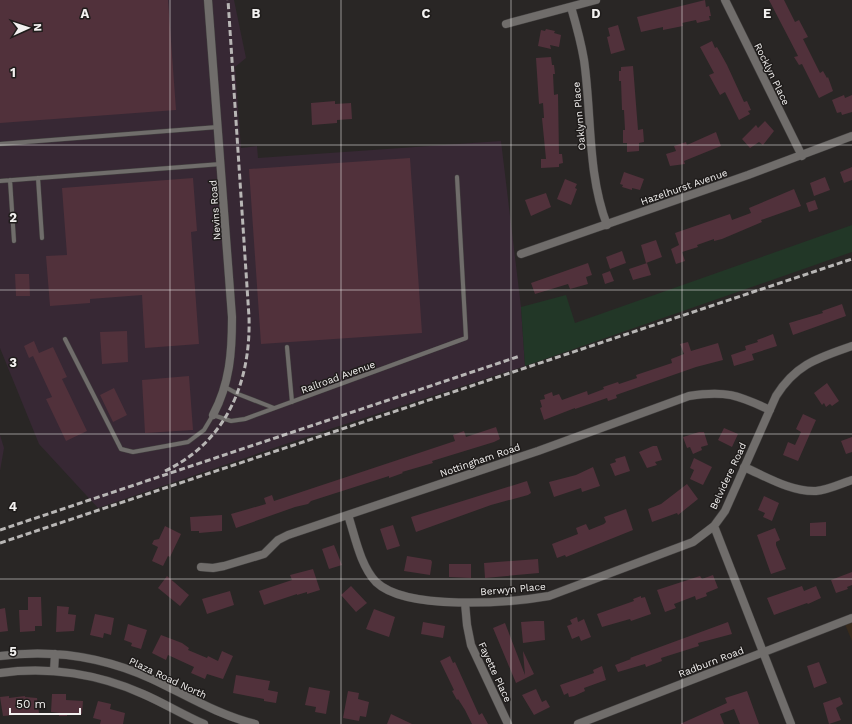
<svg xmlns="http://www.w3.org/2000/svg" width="852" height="724" viewBox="0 0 852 724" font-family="'Work Sans',sans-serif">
<rect width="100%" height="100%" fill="#292625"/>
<path fill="#372834" d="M0,0H234L246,58L235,67L241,148L257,146L258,158L501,141L521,307L525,366L324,431L98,508L39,444L0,348Z
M0,435L4,448L0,471Z"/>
<path fill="#382b1d" d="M852,618V641L844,622Z"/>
<path fill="#223727" d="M852,225V252L525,366L521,307L566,295L575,323Z"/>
<path fill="#51313b" d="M0,0H168L176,110L0,123Z
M705,0L706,7L709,6L711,16H709L710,20L697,23L696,20L682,23L683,26L663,30V27L641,32L637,17Z
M769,0H784L795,22L799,20L808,37L803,39L820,73L823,71L827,78L828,77L833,91L819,98L802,64L799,65L794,57L798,56L796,52Z
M618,25L625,50L611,54L607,37L610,36L608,28Z
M546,29L555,31L554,33L561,35L559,47L550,45L551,49L538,46L541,30L545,31Z
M712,41L715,48L717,47L727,65L744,102L747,101L751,110L748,111L750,114L739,120L725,92L720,95L709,75L714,73L700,47Z
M551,57L552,65H554L555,74H553L554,95L558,94L559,154H562L563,163L559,164V167L541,168V159H546L542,118H544L543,103L539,104L536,58Z
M633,66L638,130L643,129L644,142L639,143V151L627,152V143H623V130H625L624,110H622L621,81H619V71H621V67Z
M844,95L845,98L852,95V112L842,115L841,112L837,113L832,100Z
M335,101V104L351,103L352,119L337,120V123L312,125L311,103Z
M765,121L774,131L763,145L759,142L750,148L742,139L756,125L758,128Z
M716,132L721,146L684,161L685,164L670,166L666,154L676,151L674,146L686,142L687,145Z
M410,158L422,333L261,344L249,169Z
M852,167V180L844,183L840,172Z
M624,172L644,179L640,190L632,188V190L622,187L623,185L620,184Z
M825,177L830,190L814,196L810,183Z
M193,178L197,231L191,232L199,344L145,348L142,295L90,299V303L50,306L46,256L67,255L62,188Z
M565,179L577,184L575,188L577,189L571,205L557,199Z
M794,189L801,206L761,220L762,222L722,239L714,241V239L697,245L698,247L682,252L685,261L676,264L671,249L679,245L675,233L730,214L732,220L751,213L749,208Z
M546,193L551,207L531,216L525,200Z
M815,200L818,209L809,212L806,203Z
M656,240L662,257L646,263L641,245Z
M622,251L626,263L610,269L606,257Z
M588,263L592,275L586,277L588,284L570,289L568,284L535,294L531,283Z
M647,263L651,275L633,280L629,269Z
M610,271L614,281L605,284L602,274Z
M15,274H29L30,296H16Z
M842,304L846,316L793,335L789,323L823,313L822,311Z
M127,331L128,362L102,364L100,332Z
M773,334L777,346L752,354L754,360L734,366L731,355L746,350L745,346L758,342L757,340Z
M34,341L39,353L53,347L67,377L62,379L87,431L66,441L46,399L52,397L33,356L29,358L24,346Z
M688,342L691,351L718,343L723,360L696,367L616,395L617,398L608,401L607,398L575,409V408L544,420L540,408L542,407L540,400L545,399L544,395L552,392L553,396L559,394L562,400L587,391L588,395L604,389L603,387L618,382L619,384L637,378L636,375L672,363L671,359L684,354L680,344Z
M189,376L193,430L145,433L142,380Z
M827,383L839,401L832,406L830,404L826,407L824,403L822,405L814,393Z
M114,388L127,415L113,422L100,395Z
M803,414L816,420L798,461L783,455L788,442L795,445L801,432L796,429Z
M496,427L500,439L494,442L432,461L433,463L402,472L403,473L389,478V476L311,501L308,504L295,507L236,528L231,514L266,504L264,498L272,495L274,501L455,441L453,435L464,431L466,437Z
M724,428L738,434L732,447L718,440Z
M699,432H704L708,445L701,447L702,450L693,454L690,447L687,448L683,437Z
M852,437V452L846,454L841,441Z
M653,446H657L662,460L655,462L657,465L647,468L639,452Z
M625,456L630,471L615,476L610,464L616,462L615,459Z
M694,458L712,467L703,485L690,479L694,470L690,468Z
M593,467L600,486L582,492L581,488L554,497L549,482L576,475Z
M527,481L531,493L528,495L491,505L416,532L411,517Z
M687,484L698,499L678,515L677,513L652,522L648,509L661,504Z
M764,496L779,503L772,521L763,517L765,513L758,510Z
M626,509L633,530L566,557L565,555L557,558L552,544L578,534L576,528L586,524L589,530L604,524L606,522L604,517Z
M222,515V531L199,533V531H191L190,517Z
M826,522V536H810V523Z
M393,525L400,546L387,550L380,529Z
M165,526L181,534L170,557L168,556L163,566L152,561L158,547L152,544L154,540L159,539Z
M775,528L780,540L776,542V545L786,569L771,574L757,535Z
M334,545L342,565L329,569L322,549Z
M407,556L431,560L432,562L430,575L404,571Z
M538,559L539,573L485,578L484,563Z
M449,564H471V578L449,577Z
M313,569L320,590L307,594V592L297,595V594L264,605L259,591L292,580L290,575Z
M852,572V585L847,587L848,589L836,593L831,580Z
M713,575L718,588L706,593L707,596L696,600L695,596L674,604L676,608L665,612L657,590L700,576L702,579Z
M167,576L189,595L180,606L158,588Z
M351,586L367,603L356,612L341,595Z
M802,586L804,591L816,586L821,598L808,604L807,603L774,615L767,598Z
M230,591L234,605L207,614L202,599Z
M641,596V598L645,597L651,614L631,621L630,619L602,627L597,614L634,601L633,599Z
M28,597H41L42,626H35V631L20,632L19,610H28Z
M57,606L69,607L68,614L76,615L74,631L56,632Z
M5,608L8,631L0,632V609Z
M374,609L395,617L389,637L366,629Z
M95,614L114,618L111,635L104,633L103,638L90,635Z
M577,617L578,622L584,619L591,637L581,641L579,636L572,639L567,626L572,624L570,620Z
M535,621H544L545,640L523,643L521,622Z
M423,622L445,626L443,638L421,634Z
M728,622L732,634L698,643L699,646L661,658L662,661L646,667L645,664L618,672L615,665L631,659L630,658Z
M505,623L525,675L523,651L534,674L516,683L493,628Z
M128,624L147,630L141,649L131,646L132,643L124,640Z
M161,635L182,643L189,648L188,650L207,658L208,656L218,661L222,651L233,656L223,679L207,674L205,679L191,673L194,667L168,655L166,660L152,653Z
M450,656L453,663L455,662L479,715L482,713L488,724H472L465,710L458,699L457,700L452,691L454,690L440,661Z
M819,662L827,683L814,688L807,666Z
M602,666L606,680L584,688L585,691L574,696L569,697L568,693L564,695L560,685L594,673L593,670Z
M236,675L270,681L268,690L278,692L276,703L264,701V699L233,693Z
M309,687L330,691L326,714L315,712L316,707L305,705Z
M536,689L542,702L546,700L550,707L534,715L522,695Z
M348,691L359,693L358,699L369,702L366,717L360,716L359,721L343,718Z
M747,691L759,724H740L734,709L720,714L724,724H680L727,703L725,698Z
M52,694H66V700L83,701L82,714H67V716H59V713L51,712Z
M9,696V698L25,696V697L37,698L39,713L3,716L0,697Z
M840,697L843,704L836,708L841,720L829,724L823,703Z
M98,701L111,704L110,709L125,713L123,724H100L101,720L93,718Z
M391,714L412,724H387Z"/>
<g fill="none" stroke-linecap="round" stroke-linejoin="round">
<g stroke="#434140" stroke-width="5">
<path id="service" d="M0,144L218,127
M38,178L42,238
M10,180L14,241
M0,181L221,164
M65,339L121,449L133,452L188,442L204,430L213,415L231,421L245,419L466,338L457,177
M287,347L292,402
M225,387L238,394L274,408"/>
</g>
<g stroke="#434140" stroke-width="9">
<path id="minor" d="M208,0L232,317C232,352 230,383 213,415
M725,0L802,156
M571,7C576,24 581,42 584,60C592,115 587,173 607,225
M506,24L596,0
M521,254L748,175L852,136
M744,467C767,477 791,492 816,491C828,490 840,484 852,480
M348,515C355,536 360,565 376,582C406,611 509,603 549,596L693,542L714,526
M201,567L213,568L224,566L264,554L278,540L288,535L538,451L689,396C725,390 738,395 770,410
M465,603L467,625L471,645L508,724
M0,656C52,649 104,657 152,679C186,695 218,715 255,724
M54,671L55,654
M0,673C49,666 99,674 143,694C164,703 183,715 204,724
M578,724L852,618
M791,724L714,526L725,511L776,396C796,364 818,358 852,346"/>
</g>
<use href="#service" stroke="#706d6b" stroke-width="4"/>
<use href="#minor" stroke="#706d6b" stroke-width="8"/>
<path stroke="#b8b6b5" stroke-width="3" stroke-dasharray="6 3" stroke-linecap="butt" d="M165,471C226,442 251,383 249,317L228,0
M0,530L520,356
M0,543L852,259"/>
</g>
<path fill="none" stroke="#f3f1f0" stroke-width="1" stroke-opacity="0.55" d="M170,0V724M341,0V724M511,0V724M682,0V724M0,145H852M0,290H852M0,434H852M0,579H852"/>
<g text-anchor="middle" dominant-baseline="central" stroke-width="3" stroke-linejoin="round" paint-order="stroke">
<g font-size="10" fill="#f3f1f0" stroke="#1f1c1b">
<text transform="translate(772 74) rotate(64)">Rocklyn Place</text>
<text transform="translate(579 116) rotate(-95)">Oaklynn Place</text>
<text transform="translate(684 187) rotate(-19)">Hazelhurst Avenue</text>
<text transform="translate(215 210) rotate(-94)">Nevins Road</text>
<text transform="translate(338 377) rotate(-20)">Railroad Avenue</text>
<text transform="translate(480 460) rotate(-19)">Nottingham Road</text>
<text transform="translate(728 476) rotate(-65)">Belvidere Road</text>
<text transform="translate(513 589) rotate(-5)">Berwyn Place</text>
<text transform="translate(711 662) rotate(-21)">Radburn Road</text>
<text transform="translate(495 672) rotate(65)">Fayette Place</text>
<text transform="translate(168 678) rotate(25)">Plaza Road North</text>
</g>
</g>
<g font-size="13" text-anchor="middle" font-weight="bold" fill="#f3f1f0" stroke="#1f1c1b" stroke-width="3" stroke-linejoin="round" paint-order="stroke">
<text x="85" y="18">A</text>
<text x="256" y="18">B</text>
<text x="426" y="18">C</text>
<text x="596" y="18">D</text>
<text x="767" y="18">E</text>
<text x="13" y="77">1</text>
<text x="13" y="222">2</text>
<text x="13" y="367">3</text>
<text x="13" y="511">4</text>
<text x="13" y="656">5</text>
</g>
<g transform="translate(28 28) rotate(87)" stroke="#1f1c1b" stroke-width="3" paint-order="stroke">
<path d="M0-3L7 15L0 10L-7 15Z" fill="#f3f1f0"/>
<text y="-6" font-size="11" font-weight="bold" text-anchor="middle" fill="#f3f1f0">N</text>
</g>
<path d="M10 708v6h70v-6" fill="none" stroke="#f3f1f0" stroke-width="2"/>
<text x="16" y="708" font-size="12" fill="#f3f1f0" stroke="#1f1c1b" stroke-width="3" paint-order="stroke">50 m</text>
</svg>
